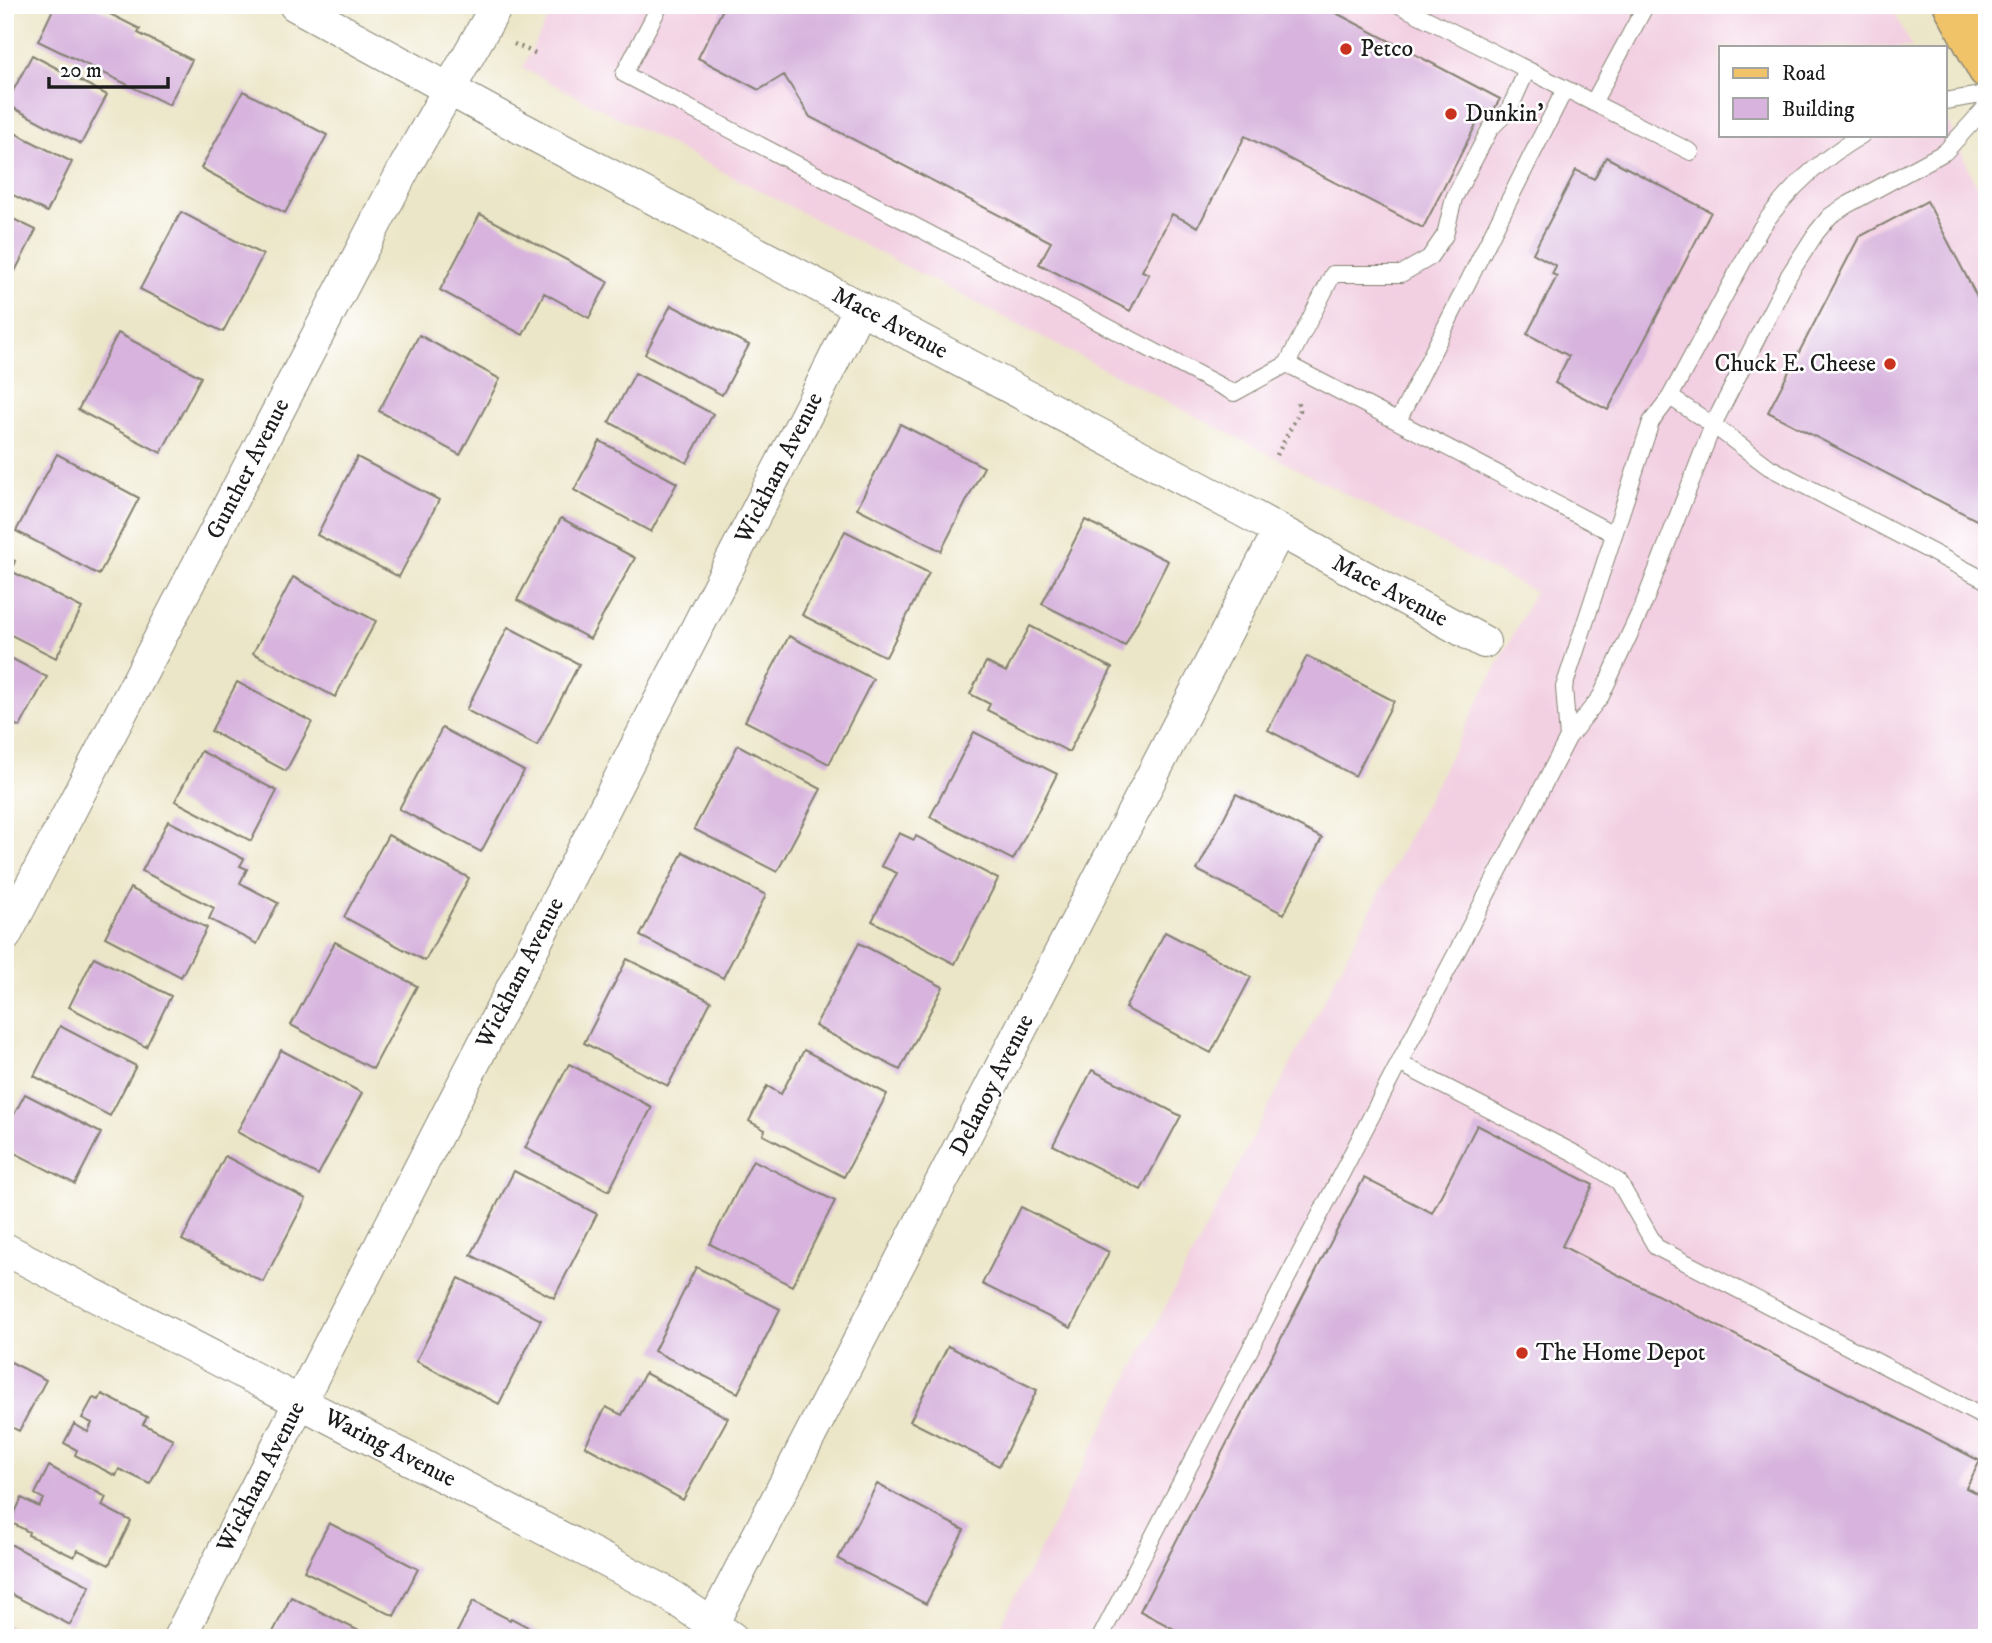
<svg xmlns="http://www.w3.org/2000/svg" width="1992" height="1643" viewBox="0 0 1992 1643" font-family="'IM FELL DW Pica',serif">
<rect width="100%" height="100%" fill="#fff"/>
<filter id="ink" filterUnits="userSpaceOnUse"><feTurbulence type="fractalNoise" baseFrequency=".0143" numOctaves="2"/><feDisplacementMap in="SourceGraphic" scale="14" xChannelSelector="R" yChannelSelector="G"/><feConvolveMatrix kernelMatrix="1 2 1 2 8 2 1 2 1" color-interpolation-filters="sRGB"/></filter>
<filter id="wash" filterUnits="userSpaceOnUse"><feTurbulence type="fractalNoise" baseFrequency=".00686" numOctaves="4" result="noise"/><feDisplacementMap in="SourceGraphic" scale="28" xChannelSelector="R" yChannelSelector="G"/><feGaussianBlur stdDeviation="1.57" result="paint"/><feColorMatrix in="noise" values="0 0 0 0 0 0 0 0 0 0 0 0 0 0 0 0 0 1.4 0 .05"/><feComposite in="paint" operator="in"/></filter>
<g filter="url(#wash)">
<rect width="100%" height="100%" fill="#ece6c8"/>
<path fill="#f2cfe1" d="M555,5H1890L1912,47H1721V135H1945V116L1987,208V1638H994L1535,592L522,68Z"/>
<g id="blocks">
<path fill="#d7b3dd" d="M55,5H92L140,29L138,33L192,60L169,105L38,41Z
M725,5H1321L1500,99L1492,113L1484,109L1423,228L1245,136L1198,227L1172,214L1142,271L1149,274L1130,311L1039,264L1051,242L810,117L784,75L759,90L698,58Z
M32,55L107,95L81,144L6,104Z
M243,91L327,135L285,213L201,168Z
M5,128L72,162L47,212L5,191Z
M1606,157L1711,212L1608,410L1555,383L1569,356L1527,334L1557,276L1552,274L1556,266L1533,253L1576,170L1594,179Z
M1927,201L1987,316V518L1984,524L1768,412L1859,237Z
M181,212L263,255L223,332L140,289Z
M480,214L608,282L589,318L544,293L523,335L440,290Z
M5,215L36,230L10,281L5,278Z
M671,305L749,345L722,395L645,354Z
M118,333L201,377L161,453L78,410Z
M419,335L500,379L460,455L379,411Z
M635,373L713,414L687,463L609,422Z
M900,424L984,467L941,551L857,508Z
M600,441L677,483L651,532L574,490Z
M57,454L139,498L99,575L16,531Z
M357,457L439,500L399,577L317,535Z
M561,518L635,558L590,639L517,600Z
M1085,520L1168,561L1125,646L1042,604Z
M845,531L929,573L886,657L802,615Z
M5,556L15,561L11,571L82,608L56,658L5,632Z
M293,577L376,621L335,697L253,653Z
M1030,626L1112,668L1069,752L987,710L990,704L970,694L986,662L1006,672Z
M508,627L579,664L537,746L466,710Z
M789,636L873,679L829,764L745,721Z
M5,655L47,677L20,727L5,720Z
M1307,656L1394,701L1355,776L1268,730Z
M237,682L312,722L286,771L211,731Z
M442,728L524,771L481,852L399,809Z
M974,732L1057,774L1013,860L930,817Z
M738,745L821,789L777,872L694,829Z
M201,751L277,791L251,841L175,801Z
M1236,794L1322,838L1284,914L1197,870Z
M168,821L244,859L240,866L247,869L240,883L278,903L257,944L209,919L214,908L142,871Z
M899,833L914,840L916,836L998,879L955,964L872,921L897,873L881,866Z
M388,835L469,878L425,961L344,917Z
M683,852L766,895L723,978L640,936Z
M130,888L207,928L181,977L105,937Z
M1165,932L1251,977L1211,1053L1125,1008Z
M335,942L417,986L373,1069L291,1025Z
M859,943L943,987L900,1070L815,1026Z
M94,957L171,996L146,1047L69,1007Z
M627,959L711,1001L668,1086L584,1043Z
M60,1026L136,1066L110,1116L34,1076Z
M281,1050L362,1093L318,1175L237,1132Z
M804,1050L887,1094L844,1177L763,1135L765,1130L749,1121L767,1086L781,1094Z
M569,1064L652,1107L609,1191L525,1148Z
M1092,1070L1181,1116L1141,1190L1053,1145Z
M25,1094L101,1133L75,1184L5,1148V1131Z
M1477,1125L1593,1185L1562,1246L1980,1461L1966,1488L1987,1498V1638H1191L1140,1611L1364,1178L1432,1213Z
M225,1156L306,1199L263,1282L182,1240Z
M753,1160L835,1201L792,1286L710,1244Z
M514,1171L597,1214L554,1298L471,1255Z
M1021,1207L1109,1252L1071,1328L982,1284Z
M696,1267L780,1309L738,1393L654,1351Z
M459,1278L541,1320L499,1404L416,1361Z
M948,1346L1037,1390L999,1466L910,1421Z
M5,1359L46,1380L19,1431L5,1424Z
M645,1373L728,1418L683,1500L585,1446L606,1407L622,1415Z
M102,1394L147,1417L143,1424L173,1439L150,1484L119,1469L116,1476L75,1455L77,1450L64,1443L74,1424L88,1432L92,1423L82,1418L93,1398L99,1400Z
M49,1466L106,1497L102,1506L131,1521L109,1565L78,1550L74,1557L28,1535L29,1532L10,1522L22,1498L39,1507L44,1499L35,1494Z
M877,1484L964,1530L926,1604L838,1559Z
M329,1523L418,1569L394,1616L304,1571Z
M10,1544L90,1586L70,1625L5,1591V1552Z
M291,1597L373,1638H270Z
M473,1601L510,1620L511,1618L549,1638H454Z
M5,1624L32,1638H5Z"/>
</g>
</g>
<g filter="url(#ink)">
<use href="#blocks" fill-opacity="0" stroke="#848172" stroke-width="2"/>
<g fill="none" stroke-linecap="round" stroke-linejoin="round">
<g stroke="#848172" stroke-width="18">
<path id="lane" d="M660,5L624,74L1234,393L1287,364L1333,274H1401L1429,258L1445,235L1454,198L1490,129L1509,110L1527,70
M1399,5L1691,152
M1945,101L1987,94
M1593,103L1646,5
M1287,364L1614,534
M1670,397L1713,425L1769,467L1987,581
M1398,421L1565,89
M1568,738L1564,687L1651,422L1670,397L1761,228C1788,189 1821,159 1862,135
M1399,1063L1576,1154L1619,1182L1656,1247L1987,1419
M1100,1638L1568,738L1601,696L1644,603L1713,425L1789,275L1816,233L1830,216L1847,205L1945,152L1987,106"/>
</g>
<g stroke="#848172" stroke-width="34">
<path id="street" d="M295,5L500,117L1236,507L1484,642
M5,936L406,165L497,5
M5,1249L662,1590L732,1638
M179,1638L819,390L860,307
M705,1638L1279,531"/>
</g>
<g stroke="#848172" stroke-width="41">
<path id="primary" d="M1953,5L1987,69"/>
</g>
<path stroke="#848172" stroke-width="4.5" stroke-dasharray="2 5" stroke-linecap="butt" d="M514,44L539,55
M1277,455L1300,410L1297,401"/>
<use href="#lane" stroke="#fff" stroke-width="16"/>
<use href="#street" stroke="#fff" stroke-width="32"/>
<use href="#primary" stroke="#f1c369" stroke-width="38"/>
</g>
</g>
<g fill="#c8321e" stroke="#fff" stroke-width="2.5">
<circle cx="1346" cy="49" r="7"/>
<circle cx="1451" cy="114" r="7"/>
<circle cx="1890" cy="364" r="7"/>
<circle cx="1522" cy="1353" r="7"/>
</g>
<g text-anchor="middle" dominant-baseline="central" stroke-width="5" stroke-linejoin="round" paint-order="stroke">
<g font-size="24" fill="#1c1c1c" stroke="#fff" text-anchor="start">
<text x="1360" y="49">Petco</text>
<text x="1465" y="114">Dunkin'</text>
<text x="1876" y="364" text-anchor="end">Chuck E. Cheese</text>
<text x="1536" y="1353">The Home Depot</text>
</g>
<g font-size="24" fill="#1c1c1c" stroke="#fff">
<text transform="translate(890 323) rotate(28)">Mace Avenue</text>
<text transform="translate(779 468) rotate(-63)">Wickham Avenue</text>
<text transform="translate(248 469) rotate(-63)">Gunther Avenue</text>
<text transform="translate(1390 591) rotate(28)">Mace Avenue</text>
<text transform="translate(520 973) rotate(-63)">Wickham Avenue</text>
<text transform="translate(992 1085) rotate(-63)">Delanoy Avenue</text>
<text transform="translate(390 1448) rotate(27)">Waring Avenue</text>
<text transform="translate(261 1477) rotate(-63)">Wickham Avenue</text>
</g>
</g>
<rect width="1992" height="1643" fill="none" stroke="#fff" stroke-width="28"/>
<rect x="1719" y="46" width="228" height="91" fill="#ffffff" stroke="#a4a4a4" stroke-width="2"/>
<rect x="1733" y="68" width="35" height="10" fill="#f1c369" stroke="#a4a4a4" stroke-width="2"/>
<text x="1782" y="80" font-size="21" fill="#1c1c1c">Road</text>
<rect x="1733" y="98" width="35" height="21" fill="#d7b3dd" stroke="#a4a4a4" stroke-width="2"/>
<text x="1782" y="116" font-size="21" fill="#1c1c1c">Building</text>
<path d="M49 77v10h119v-10" fill="none" stroke="#1c1c1c" stroke-width="3.5"/>
<text x="60" y="77" font-size="21" fill="#1c1c1c" stroke="#ffffff" stroke-width="5" paint-order="stroke">20 m</text>
</svg>
